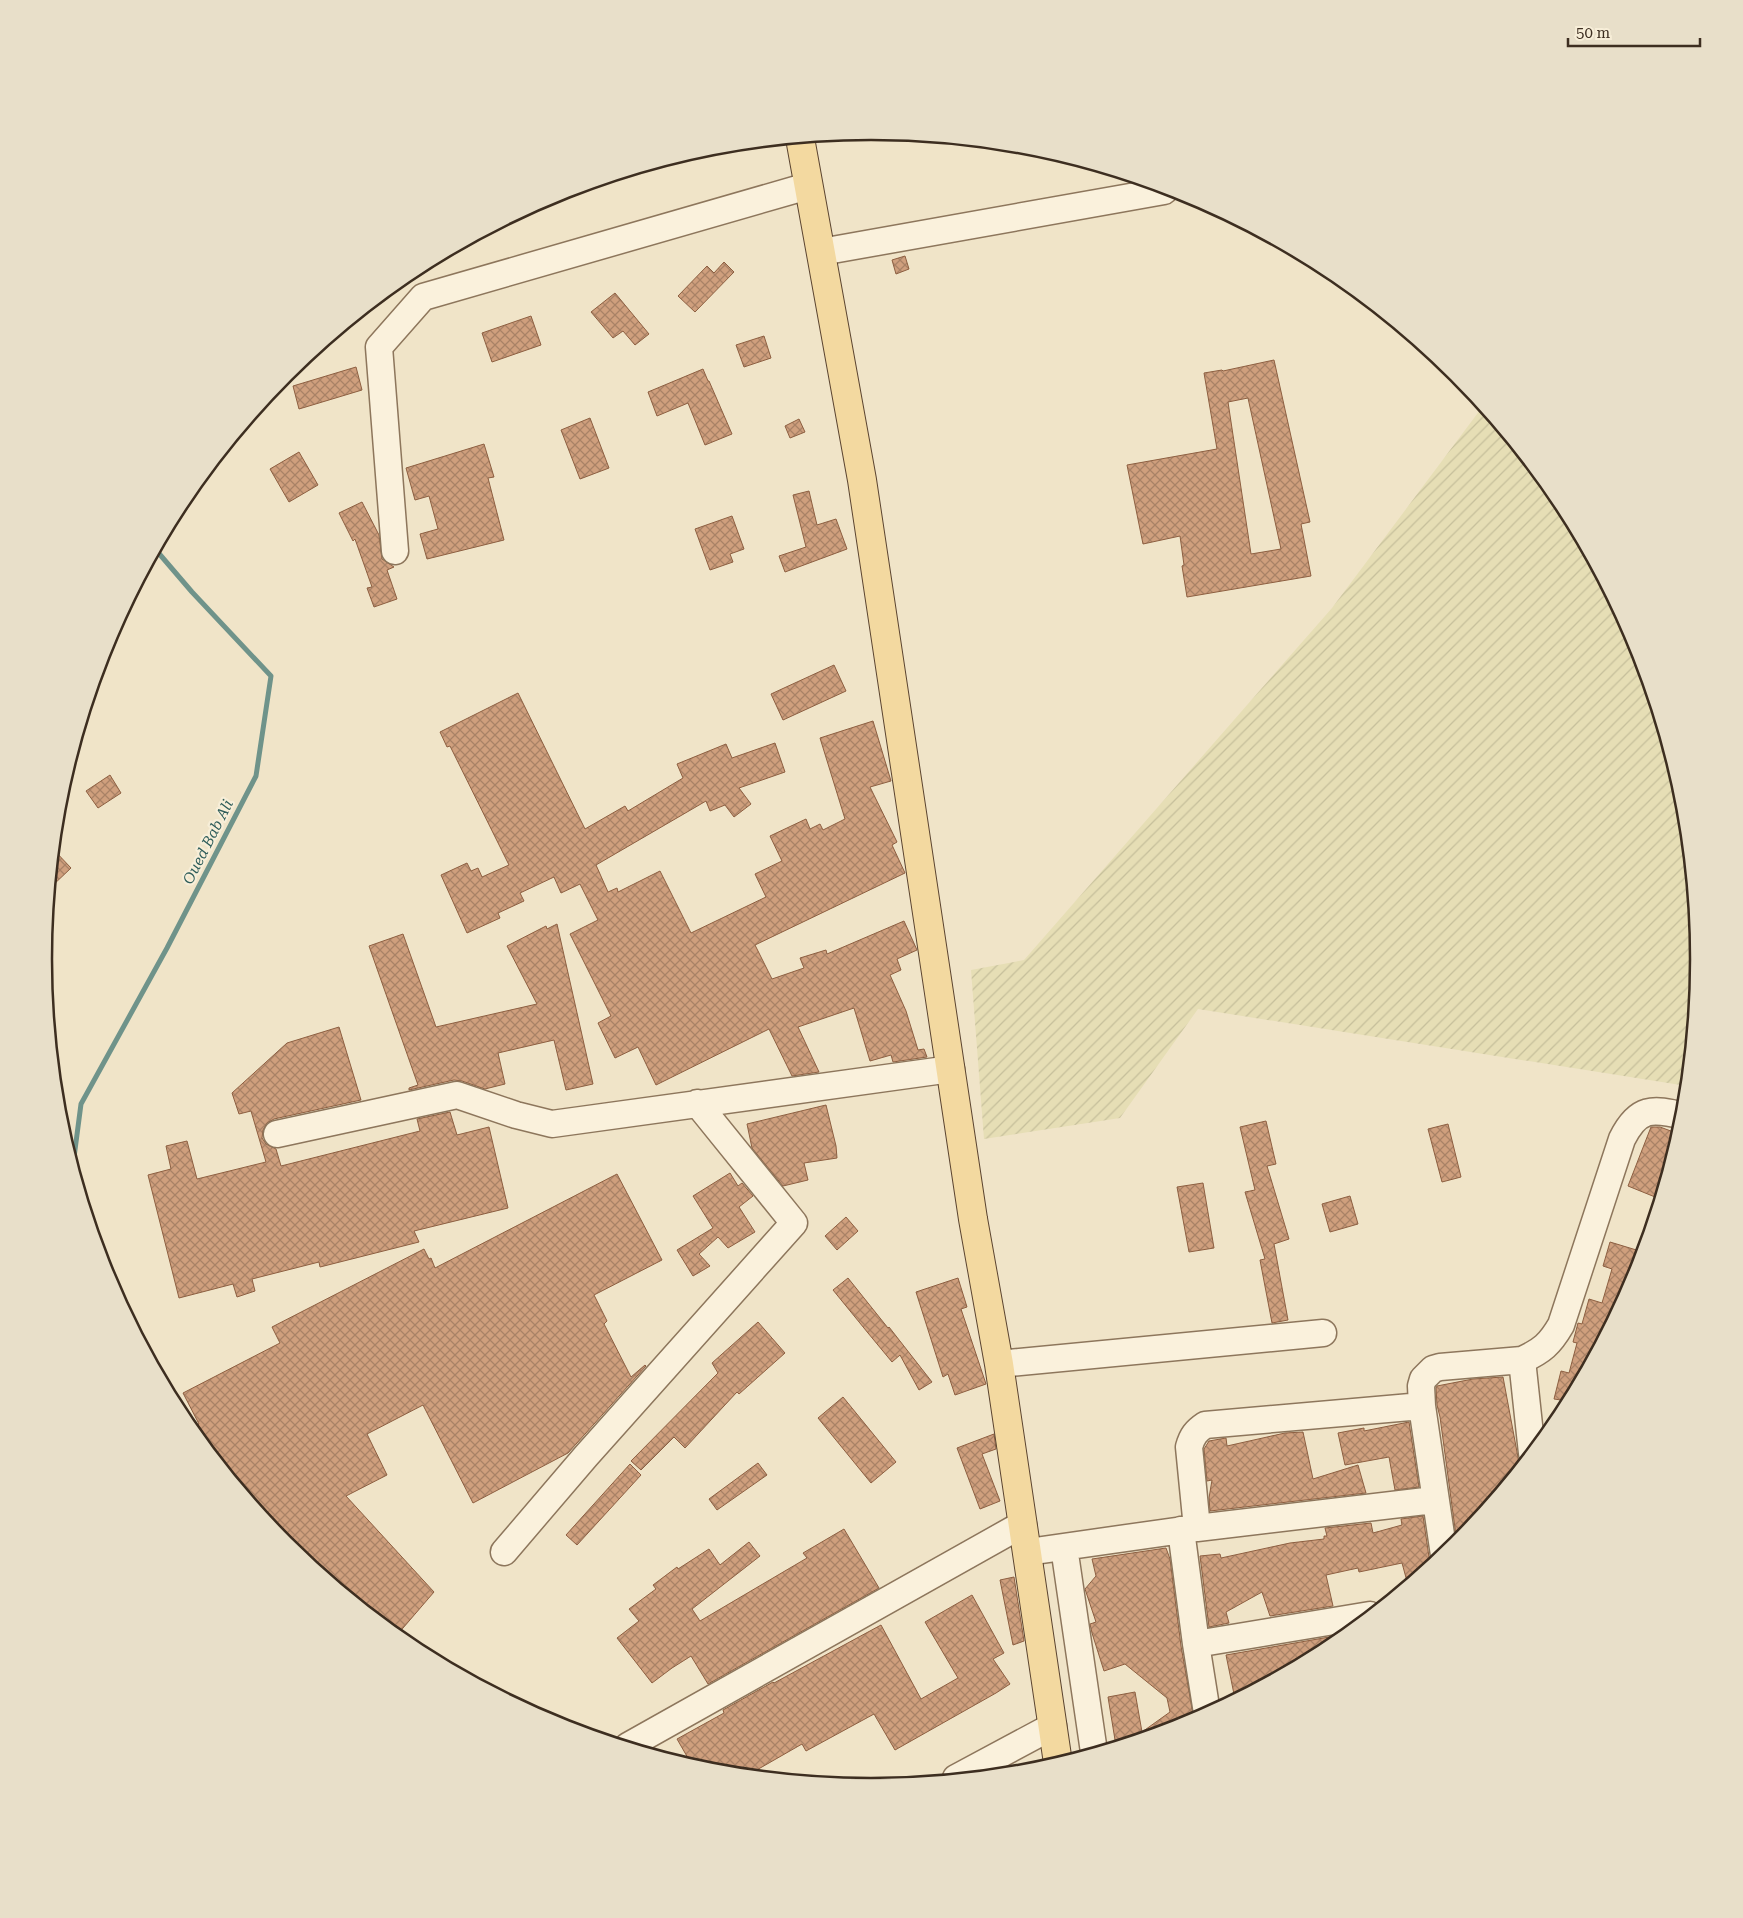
<svg xmlns="http://www.w3.org/2000/svg" width="1743" height="1918" viewBox="0 0 1743 1918" font-family="'Roboto Serif',serif">
<defs>
<pattern id="farmland-furrows" width="10" height="10" patternUnits="userSpaceOnUse" patternTransform="scale(1.25)"><rect width="10" height="10" fill="#e6deb5"/><path d="M-1 1l2-2M0 10L10 0M9 11l2-2" fill="none" stroke="#c6bf9b"/></pattern>
<pattern id="building-cross-hatch" width="8" height="8" patternUnits="userSpaceOnUse" patternTransform="scale(1.25)"><rect width="8" height="8" fill="#cf9f7d"/><path d="M0 0l8 8M0 8l8-8" fill="none" stroke="#a98266"/></pattern>
</defs>
<rect width="100%" height="100%" fill="#f0e4c8"/>
<path fill="url(#farmland-furrows)" d="M1483,406L1560,499L1636,642L1683,798L1699,959L1687,1086L1198,1009L1120,1118L984,1139L971,970L1024,960L1332,608Z"/>
<g fill="none" stroke-linecap="round" stroke-linejoin="round">
<path stroke="#6f938a" stroke-width="5" d="M73,1165L81,1104L167,948L256,776L271,676L192,592L156,550"/>
</g>
<path fill="url(#building-cross-hatch)" stroke="#8d5f41" fill-rule="evenodd" d="M905,256L909,269L896,274L892,260Z
M724,262L734,272L695,312L678,296L707,266L714,273Z
M615,293L649,334L635,345L623,331L613,338L591,312Z
M531,316L541,345L492,362L482,333Z
M764,336L771,358L744,367L736,345Z
M1274,360L1310,522L1301,524L1311,576L1187,597L1182,566L1184,565L1180,536L1143,544L1127,465L1217,449L1204,373L1222,370L1223,371ZM1248,398L1281,549L1251,554L1228,402Z
M356,367L362,390L299,409L293,386Z
M703,369L708,381H709L732,434L705,445L688,403L657,416L648,392Z
M590,418L609,468L580,479L561,430Z
M799,419L805,432L790,438L785,426Z
M484,444L494,477L488,478L504,540L427,559L420,534L438,529L429,496L415,500L406,468Z
M299,452L318,485L289,502L270,469Z
M809,491L817,525L836,519L847,549L785,572L779,556L806,547L793,495Z
M362,502L379,535L382,559L394,567L387,570L397,599L374,607L367,588L372,587L355,539L353,541L339,513Z
M732,516L744,549L730,554L733,562L710,570L695,529Z
M834,665L846,691L783,720L771,694Z
M518,693L585,829L625,806L628,811L683,778L677,764L726,744L732,758L775,743L785,772L739,788L751,804L734,817L725,805L710,811L706,801L596,865L608,892L617,888L618,892L660,871L691,933L766,897L755,874L782,861L770,836L806,819L810,829L820,824L823,830L845,819L820,738L873,721L891,781L870,787L897,842L892,845L905,873L755,945L772,979L804,968L800,958L826,950L827,954L904,921L917,950L897,959L901,970L890,975L906,1011L918,1050L924,1049L927,1057L893,1062L891,1055L870,1061L854,1008L798,1027L819,1072L792,1076L769,1029L656,1085L638,1047L615,1058L598,1023L611,1016L570,934L598,920L580,884L561,893L554,877L520,893L524,901L498,913L500,918L467,933L441,875L467,863L471,871L478,868L482,877L509,865L450,746L447,747L440,732Z
M110,775L121,793L98,808L86,791Z
M54,850L71,868L51,887Z
M557,924L593,1084L566,1090L554,1040L498,1053L505,1084L485,1089L462,1081L454,1080L409,1090V1088L418,1085L369,946L403,934L436,1027L537,1004L507,946L546,926L547,929Z
M339,1027L361,1100L274,1119L267,1123L263,1130L262,1138L266,1144L276,1149L281,1166L420,1131L417,1119L450,1112L457,1135L489,1127L508,1208L414,1231L419,1242L320,1267L319,1262L252,1279L255,1291L237,1297L233,1284L179,1298L148,1175L171,1169L166,1146L187,1141L197,1179L266,1162L251,1111L239,1114L232,1093L287,1043Z
M826,1105L836,1146L837,1158L804,1163L808,1180L783,1186L752,1148L747,1124Z
M1266,1121L1276,1164L1267,1166L1289,1239L1274,1244L1288,1320L1272,1323L1260,1260L1265,1259L1245,1192L1255,1190L1240,1127Z
M1448,1124L1461,1177L1442,1182L1428,1129Z
M1651,1127H1660L1679,1134L1660,1199L1628,1186Z
M730,1173L738,1186L742,1183L753,1196L739,1207L755,1232L728,1248L718,1237L699,1254L710,1266L693,1276L677,1250L713,1228L693,1196Z
M617,1174L662,1260L594,1295L607,1321L604,1324L631,1377L645,1365L646,1366L568,1453L473,1503L423,1405L367,1434L387,1475L346,1496L434,1592L397,1635L286,1544L191,1428L199,1424L183,1393L280,1343L272,1327L424,1249L429,1259L431,1258L435,1268Z
M1203,1183L1214,1248L1189,1252L1177,1187Z
M1350,1196L1358,1224L1330,1232L1322,1204Z
M846,1217L858,1231L837,1250L825,1236Z
M1610,1242L1643,1252L1637,1273L1630,1271L1616,1314L1564,1411L1558,1408L1561,1400L1554,1399L1561,1371L1569,1373L1577,1343L1573,1342L1578,1323L1582,1324L1589,1299L1602,1303L1612,1269L1603,1266Z
M848,1278L888,1328L889,1327L932,1382L919,1390L900,1355L892,1362L868,1333L833,1290Z
M958,1278L967,1307L961,1309L986,1384L955,1395L948,1374L943,1377L916,1292Z
M758,1322L785,1353L739,1394L737,1392L685,1448L674,1437L641,1470L631,1461L718,1373L712,1363Z
M1503,1377L1520,1468L1457,1543L1440,1417L1437,1405L1436,1388L1437,1386L1473,1379Z
M843,1397L896,1462L871,1483L818,1418Z
M1409,1422L1419,1487L1395,1490L1389,1457L1345,1465L1338,1433L1364,1428V1431Z
M1303,1432L1313,1479L1358,1465L1366,1493L1210,1511L1209,1498L1212,1480L1207,1481L1204,1449L1209,1441L1226,1438L1227,1446L1285,1433Z
M994,1434L996,1449L982,1454L1000,1501L980,1509L957,1448Z
M758,1463L767,1475L717,1510L709,1499Z
M630,1464L641,1475L577,1545L566,1535Z
M1423,1516L1429,1557L1432,1564L1408,1585L1402,1563L1359,1572L1358,1568L1326,1575L1333,1606L1270,1616L1262,1592L1226,1612L1229,1623L1209,1627L1200,1556L1220,1554L1221,1558L1290,1543L1324,1539V1536H1327L1325,1528L1371,1523L1373,1533L1402,1525L1401,1519Z
M844,1529L879,1588L708,1684L691,1656L672,1668L652,1683L617,1638L639,1621L629,1609L656,1589L653,1585L677,1567L678,1569L709,1549L720,1565L749,1542L760,1556L692,1609L700,1621L807,1558L803,1553Z
M1166,1548L1170,1559L1181,1646L1194,1720L1116,1746L1108,1697L1135,1692L1142,1732L1170,1712L1167,1698L1125,1664L1104,1671L1092,1633L1090,1624L1096,1622L1085,1589L1096,1576L1092,1559Z
M1014,1577L1024,1641L1013,1645L1000,1580Z
M972,1595L1004,1653L993,1659L1010,1684L996,1693L895,1750L874,1714L806,1751L802,1744L748,1775L710,1771L692,1765L677,1739L724,1713L723,1710L773,1682L774,1683L881,1625L921,1699L958,1678L925,1622Z
M1335,1636L1337,1643L1331,1647L1235,1699L1226,1655Z"/>
<g fill="none" stroke-linecap="round" stroke-linejoin="round">
<g stroke="#8d765c" stroke-width="29">
<path id="minor" d="M821,252L1164,191L1167,188
M395,551L379,347L423,297L808,186
M277,1134L457,1095L516,1115L552,1124L951,1069
M999,1364L1323,1333
M1532,1453L1522,1360C1542,1351 1550,1344 1561,1325L1622,1139C1638,1107 1652,1108 1684,1116
M1197,1528L1189,1447C1192,1436 1196,1431 1205,1425L1422,1406
M1181,1530L1196,1644L1207,1713
M1064,1547L1094,1752
M504,1552L586,1456L794,1223L697,1103
M1028,1552L1197,1528L1434,1500
M1444,1555L1422,1406L1421,1386L1423,1379L1433,1369L1440,1367L1522,1360
M1196,1644L1370,1615
M628,1746L1023,1524
M956,1778L1053,1726"/>
</g>
<g stroke="#5b4430" stroke-width="30">
<path id="major" d="M800,138L862,480L973,1219L999,1364L1058,1763"/>
</g>
<use href="#minor" stroke="#faf1dc" stroke-width="26"/>
<use href="#major" stroke="#f3d9a0" stroke-width="28"/>
</g>
<g text-anchor="middle" dominant-baseline="central" stroke-width="4.5" stroke-linejoin="round" paint-order="stroke">
<g font-size="15" font-style="italic" fill="#2f5d5a" stroke="#f7eed8">
<text transform="translate(208 842) rotate(-63)">Oued Bab Ali</text>
</g>
</g>
<path d="M0 0H1743V1918H0ZM52 959a819 819 0 1 1 1638 0a819 819 0 1 1-1638 0Z" fill="#e8dfc9" fill-rule="evenodd"/>
<path fill="none" stroke="#3d2e20" stroke-width="2.5" d="M52 959a819 819 0 1 1 1638 0a819 819 0 1 1-1638 0Z"/>
<path d="M1568 38v8h132v-8" fill="none" stroke="#3d2e20" stroke-width="2.5"/>
<text x="1576" y="38" font-size="15" fill="#3d2e20" stroke="#f7eed8" stroke-width="4" paint-order="stroke">50 m</text>
</svg>
